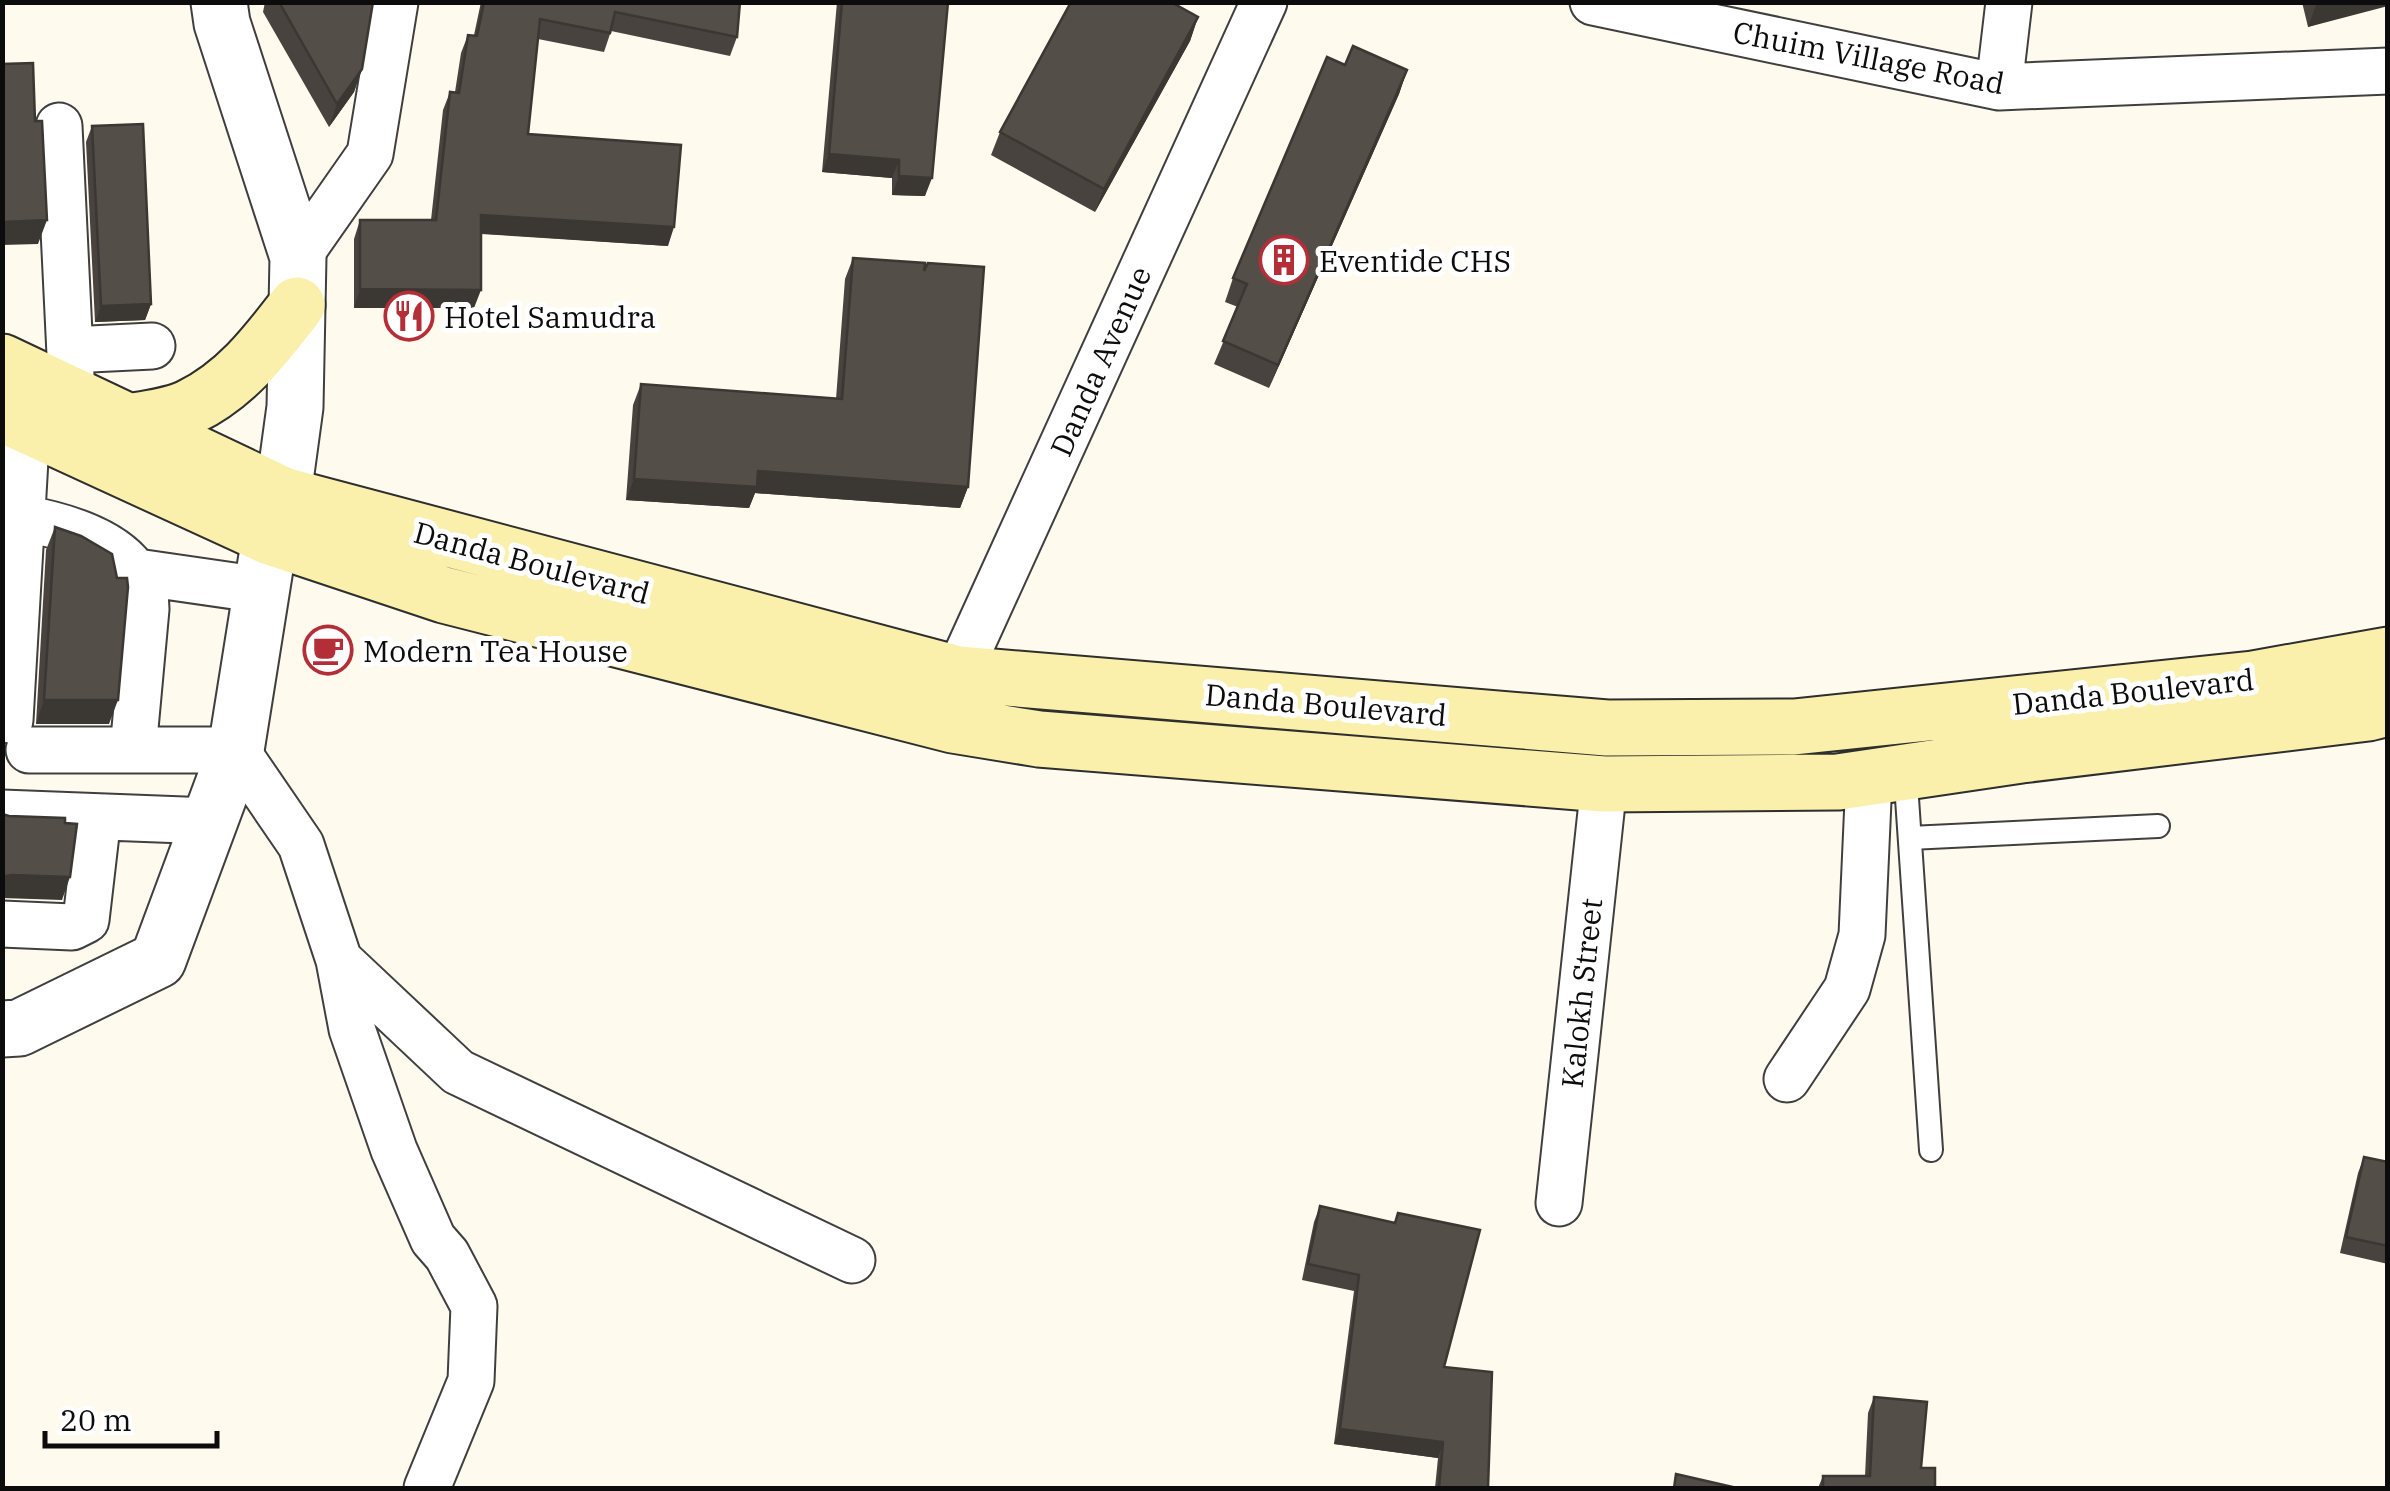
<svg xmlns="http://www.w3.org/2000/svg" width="2390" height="1491" viewBox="0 0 2390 1491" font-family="'IBM Plex Serif',serif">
<rect width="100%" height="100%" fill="#fefaed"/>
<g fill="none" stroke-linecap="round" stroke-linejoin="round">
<g stroke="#3f3f3f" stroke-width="26">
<path id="service" d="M1905,769L1931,1150
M1910,838L2158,826"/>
</g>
<g stroke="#3f3f3f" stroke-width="49">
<path id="minor" d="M1593,2L1999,87L2388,71
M1999,87L2009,2
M59,126L72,396
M298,257L370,154L395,2
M70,350L152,346
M22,518C72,527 145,548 146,609L133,750
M137,572L262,590
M955,704L958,674L1264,2
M10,720L27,425
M29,750H236L301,845L339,960L458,1072L852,1260
M2,813L210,821
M2,924L72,927L86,920L98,817
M339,960L352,1029L394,1150L433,1239L447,1255L474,1306L471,1381L427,1488
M1787,1079L1847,989L1862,935L1869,778
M1559,1203L1604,784"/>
</g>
<g stroke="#3f3f3f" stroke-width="59">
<path id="tertiary" d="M2,1029L19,1028L158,960L236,750L270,537L283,495L295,407L298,257L222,23L219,2"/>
</g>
<g stroke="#2e2e2e" stroke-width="59">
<path id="secondary" d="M2,362L283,495L958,674L1607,728L1794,727L2253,679L2388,655
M2,414L270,537L444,595L953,725L1039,739L1604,784L1838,782L2021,755L2368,713L2388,708
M129,422C149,418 172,416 190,407C237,384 266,345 297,305"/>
</g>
<use href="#service" stroke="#fff" stroke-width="22"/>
<use href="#minor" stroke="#fff" stroke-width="45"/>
<use href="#tertiary" stroke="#fff" stroke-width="55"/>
<use href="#secondary" stroke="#faf0ac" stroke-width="55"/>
</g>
<path fill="#48433f" d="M265,2H373L362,69L354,92L329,127L263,12Z
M481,2H740L737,37L730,56L611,31L604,52L538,39L528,134L668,246L481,234L474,308H354V239L360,220H431L443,110L450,92H455L461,53L468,35H474Z
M837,2H948L925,196L892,195V178L822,172Z
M2302,2H2388L2308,27Z
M1198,17L1190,41L1095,212L991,155L1000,132Z
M1345,65L1407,70L1399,94L1269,388L1214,364L1238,307L1225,302L1233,278Z
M92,126L151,304L145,320L95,322L86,142Z
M853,258L924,271L968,487L960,508L755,493L749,508L626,500L633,405L641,384L836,399L845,279Z
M55,527L117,578L109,724H36L46,550Z
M2364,1157L2388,1162V1264L2340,1253L2358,1173Z
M1320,1206L1444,1367L1488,1488H1435L1438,1458L1334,1444L1354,1291L1302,1280L1314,1222Z
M1874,1397L1921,1468L1935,1488H1818L1823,1476H1865L1868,1413Z"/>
<path fill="#3b3733" d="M2317,2H2388V6L2308,27Z
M1198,17L1190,41L1095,212L1104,189Z
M362,69L354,92L329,127L337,104Z
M1407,70L1399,94L1269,388L1278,365Z
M829,154L899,160L892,178L822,172Z
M899,176L932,178L925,196L892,195Z
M481,215L674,227L668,246L474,233Z
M47,220L38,244L2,245V222Z
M360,289L481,290L474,308H354Z
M151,304L145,320L95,322L101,306Z
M758,471L968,487L960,508L755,493L749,508L626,500L634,479Z
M44,700H118L109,724H36Z
M11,875L70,877L62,900L2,898V877Z
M1340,1429L1443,1442L1438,1458L1334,1444Z"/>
<path fill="#544e49" stroke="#3b3733" stroke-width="2.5" d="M279,2H373L362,69L337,104Z
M484,2H740L737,37L615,12L610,33L540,19L528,134L681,145L674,227L481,215V290L360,289V220H436L450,92L459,93L468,35L477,36Z
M842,2H948L932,178L899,176V160L829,154Z
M1071,2H1171L1198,17L1104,189L1000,132Z
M1353,46L1407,70L1278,365L1223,341L1247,284L1233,278L1327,57L1345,65Z
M33,63L35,121H42L47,220L2,222V64Z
M143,124L151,304L101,306L92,126Z
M853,258L925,263L924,271L928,263L984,267L968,487L758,471L757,487L634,479L641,384L842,399Z
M55,527L81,536L112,554L117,578H127L128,587L118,700H44Z
M2,814L9,816L65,818V823L77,824L70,877L11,875L2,877Z
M2364,1157L2388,1162V1246L2346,1237Z
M1320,1206L1395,1223L1398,1213L1480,1230L1444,1367L1492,1372L1488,1488H1439L1443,1442L1340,1429L1359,1275L1308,1264Z
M1874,1397L1927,1402L1921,1468H1935V1488H1823V1476H1870Z
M1676,1474L1737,1488H1674Z"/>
<defs>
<g id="building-ring" transform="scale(2.5)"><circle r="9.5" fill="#fff" stroke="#b32e36" stroke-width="1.5"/><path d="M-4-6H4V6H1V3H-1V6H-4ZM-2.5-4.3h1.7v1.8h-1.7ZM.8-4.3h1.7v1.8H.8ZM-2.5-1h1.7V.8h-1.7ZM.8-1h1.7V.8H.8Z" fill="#b32e36"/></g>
<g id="restaurant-ring" transform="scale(2.5)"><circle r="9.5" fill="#fff" stroke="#b32e36" stroke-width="1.5"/><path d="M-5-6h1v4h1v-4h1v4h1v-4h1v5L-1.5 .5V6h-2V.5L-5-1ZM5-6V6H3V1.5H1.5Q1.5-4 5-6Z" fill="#b32e36"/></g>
<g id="cafe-ring" transform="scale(2.5)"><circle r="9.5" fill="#fff" stroke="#b32e36" stroke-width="1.5"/><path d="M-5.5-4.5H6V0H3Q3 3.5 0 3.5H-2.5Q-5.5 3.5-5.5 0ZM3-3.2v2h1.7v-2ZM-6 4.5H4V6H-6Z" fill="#b32e36"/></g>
</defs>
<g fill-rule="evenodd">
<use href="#building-ring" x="1284" y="260"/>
<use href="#restaurant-ring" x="409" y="316"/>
<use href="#cafe-ring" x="328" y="650"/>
</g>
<g text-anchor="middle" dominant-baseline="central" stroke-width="10" stroke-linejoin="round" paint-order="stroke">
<g font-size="30" fill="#0c0c0c" stroke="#fff">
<text transform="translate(1869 57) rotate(11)">Chuim Village Road</text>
<text transform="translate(1100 361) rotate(-66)">Danda Avenue</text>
<text transform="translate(532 562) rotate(15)">Danda Boulevard</text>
<text transform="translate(2133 691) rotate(-6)">Danda Boulevard</text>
<text transform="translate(1326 704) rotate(5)">Danda Boulevard</text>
<text transform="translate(1581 993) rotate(-84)">Kalokh Street</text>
</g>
<g font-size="30" fill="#0c0c0c" stroke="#fff" text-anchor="start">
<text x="1319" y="260">Eventide CHS</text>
<text x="444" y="316">Hotel Samudra</text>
<text x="363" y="650">Modern Tea House</text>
</g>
</g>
<rect width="2390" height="1491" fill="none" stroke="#0c0c0c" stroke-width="10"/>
<path d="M45 1431v15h172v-15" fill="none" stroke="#0c0c0c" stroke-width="5"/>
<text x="60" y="1431" font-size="30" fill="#0c0c0c" stroke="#ffffff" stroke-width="8" paint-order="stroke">20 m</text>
</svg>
